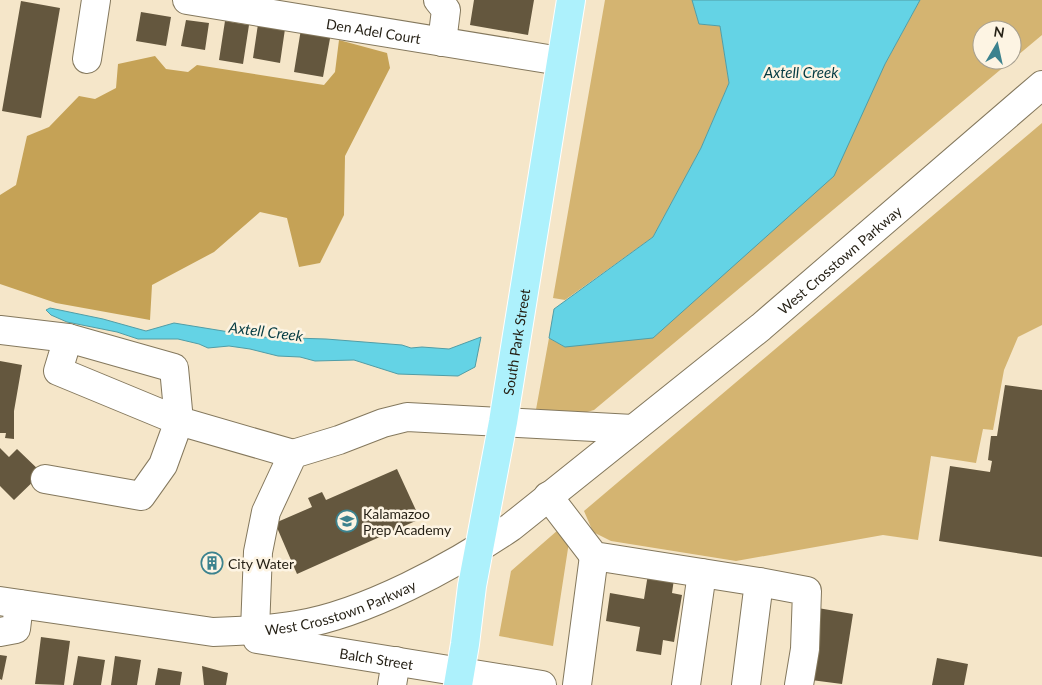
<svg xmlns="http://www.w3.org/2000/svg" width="1042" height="685" viewBox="0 0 1042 685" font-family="Lato,sans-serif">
<rect width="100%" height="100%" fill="#f5e6c9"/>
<path fill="#d4b471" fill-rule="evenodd" d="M605,0H692L699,24L720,26L729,83L701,148L653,237L565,300L553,298Z
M920,0H1042V35L594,410L573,416L535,415L549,338L565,347L885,64ZM982,30H1012V60H982Z
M1042,123V325L1018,337L1004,370L993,430L983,429L976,463L931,456L918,540L883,535L736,561L611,541L593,532L584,511Z
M558,530L569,542L553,646L499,636L511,571Z"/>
<path fill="#c5a256" d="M339,40L387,53L390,68L345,156L344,215L320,263L299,267L287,218L260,212L214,252L152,285L150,320L56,303L0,284V195L16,185L27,136L49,127L79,96L95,99L116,88L118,64L155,56L166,69L188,72L197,65L324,85L335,72Z"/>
<path fill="#64d3e5" stroke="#519da6" d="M692,0H920L885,64L834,176L653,338L565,347L549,338L554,309L653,237L701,148L729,83L720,26L699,24Z
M50,308L103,319L146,331L174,323L260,337L326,339L402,345L411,348L422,347L449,349L481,337L475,367L458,376L398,374L354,360L315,361L300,357L278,356L250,349L229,346L208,348L199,344L178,339H138L117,332L67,322L51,315L46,310Z"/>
<path fill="#64573e" d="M474,0H534L528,35L470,25Z
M21,1L60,8L41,118L2,111Z
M141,12L171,17L166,46L136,41Z
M186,20L209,23L205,50L181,46Z
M225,21L249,25L243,64L219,60Z
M258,24L285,29L280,63L253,58Z
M301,29L331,33L323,77L294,72Z
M0,361L22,365L14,411V439L5,438L6,433H0Z
M1005,385L1042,390V557L939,541L950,466L990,472L992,461L988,460L991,436H997Z
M0,448L9,457L17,449L42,473L14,500L0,486Z
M397,469L420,519L297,574L275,523L312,507L308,498L322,492L326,500Z
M206,556L220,558L218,571L204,569Z
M648,574L674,579L672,593L682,595L674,642L663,640L661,655L636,651L640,627L606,621L610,593L644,599Z
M812,607L853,614L842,684L811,680Z
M41,637L70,641L64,685L35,684Z
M0,655L7,656L2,680L0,679Z
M78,656L105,660L101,685H73Z
M115,656L141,660L137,685H111Z
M937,658L968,664L964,685H932Z
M202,666L228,673L226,685H204Z
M158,668L182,672L180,685H155Z"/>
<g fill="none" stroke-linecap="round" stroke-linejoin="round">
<g stroke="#84785d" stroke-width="30">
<g id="minor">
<path id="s1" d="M187,0L560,61"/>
<path d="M438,0L446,10L442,42"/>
<path d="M87,59L96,0"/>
<path d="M0,330L68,338L174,368L179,421L293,454"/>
<path d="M45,479L141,496L163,465L179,421L58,371L68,338"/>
<path d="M548,496L594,556L759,582L746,685"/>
<path d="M759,582L807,591L805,649L799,685"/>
<path id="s2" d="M0,601L213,632C241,631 269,630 297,625C365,614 454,566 511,527L761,327L1042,85"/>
<path d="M255,630L258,552L266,512L293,454L339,440L383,423L407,417L633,429"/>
<path d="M0,632L16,629L19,604"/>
<path id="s3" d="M257,639L542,685"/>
<path d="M392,685L396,661"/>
<path d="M577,685L594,556"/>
<path d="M686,685L702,573"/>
</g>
</g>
<g stroke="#fff" stroke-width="30">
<g id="major">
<path id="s4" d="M458,685L465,644L472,586L503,422L571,0"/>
</g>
</g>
<use href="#minor" stroke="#fff" stroke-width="28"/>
<use href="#major" stroke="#adf1fc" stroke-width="28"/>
</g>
<defs>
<g id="school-ring" transform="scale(1.125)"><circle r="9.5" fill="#fdf4e3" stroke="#3c828e" stroke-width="1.5"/><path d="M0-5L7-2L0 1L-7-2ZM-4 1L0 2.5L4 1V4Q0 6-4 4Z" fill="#3c828e"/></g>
<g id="building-ring" transform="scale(1.125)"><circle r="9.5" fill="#fdf4e3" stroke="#3c828e" stroke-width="1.5"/><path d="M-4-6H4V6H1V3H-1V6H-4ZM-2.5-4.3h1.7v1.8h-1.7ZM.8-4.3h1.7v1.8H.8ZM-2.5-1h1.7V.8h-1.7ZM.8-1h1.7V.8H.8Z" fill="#3c828e"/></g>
</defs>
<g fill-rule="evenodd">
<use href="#school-ring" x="347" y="521"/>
<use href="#building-ring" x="212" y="563"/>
</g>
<g text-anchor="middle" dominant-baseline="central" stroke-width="5" stroke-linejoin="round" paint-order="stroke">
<g font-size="14" fill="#241f14" stroke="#fdf4e3">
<text stroke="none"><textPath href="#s1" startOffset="189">Den Adel Court</textPath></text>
<text stroke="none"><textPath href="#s2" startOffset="960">West Crosstown Parkway</textPath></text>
<text stroke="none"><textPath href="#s4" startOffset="348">South Park Street</textPath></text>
<text stroke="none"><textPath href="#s2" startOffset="346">West Crosstown Parkway</textPath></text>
<text stroke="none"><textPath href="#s3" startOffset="121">Balch Street</textPath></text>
</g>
<g font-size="14" fill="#241f14" stroke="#fdf4e3" text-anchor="start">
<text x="363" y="513">Kalamazoo<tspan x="363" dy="16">Prep Academy</tspan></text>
<text x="228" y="563">City Water</text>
</g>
<g font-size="15" font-style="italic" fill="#043b42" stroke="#fdf4e3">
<text x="801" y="72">Axtell Creek</text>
<text transform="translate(266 331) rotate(7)">Axtell Creek</text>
</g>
</g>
<g transform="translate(997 45) rotate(9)"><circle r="24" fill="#fdf4e3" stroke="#a69f90"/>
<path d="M0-4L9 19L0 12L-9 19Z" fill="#3c828e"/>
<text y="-8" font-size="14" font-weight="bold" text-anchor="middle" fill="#241f14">N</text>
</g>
</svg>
